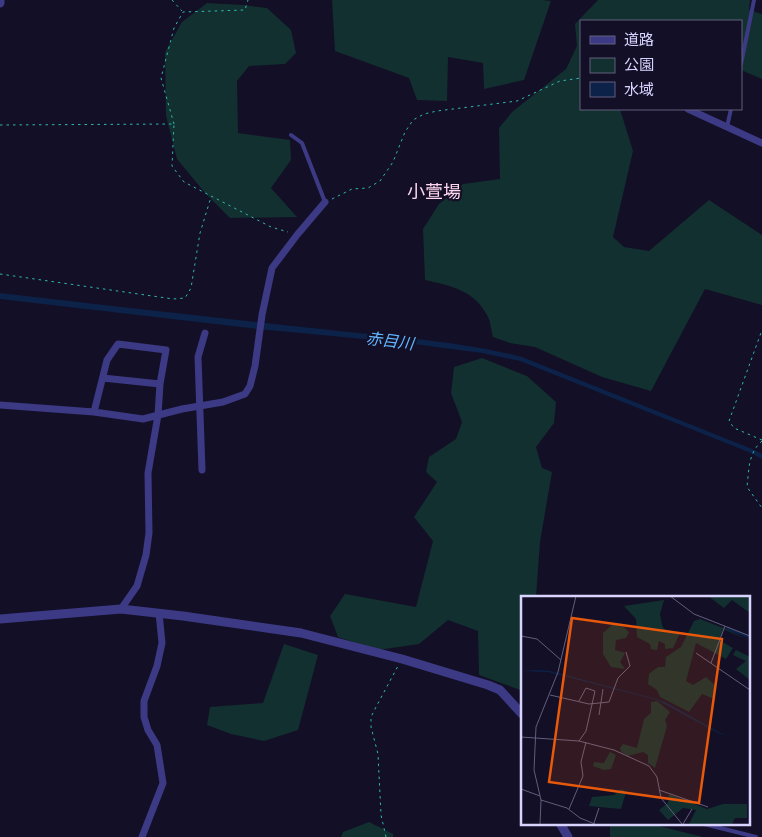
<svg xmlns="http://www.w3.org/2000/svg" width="762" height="837" viewBox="0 0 762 837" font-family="Arial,'Noto Sans JP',sans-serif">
<rect width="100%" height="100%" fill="#130f26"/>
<path fill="#12302f" d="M332,0H542L551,1L524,80L484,89L483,63L448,57L447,101L417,100L409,78L335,51Z
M598,0H750L749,10L762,14V79L741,70V21H581V109H620L633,151L613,237L624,247L649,251L709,200L762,235V305L705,289L651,391L602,377L535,347L510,343L493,337C491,331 491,323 488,317C475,290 451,286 425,280L423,229L439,204L463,184L500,179L499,128L512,112L566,69L577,46L575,24Z
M207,3L243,5L267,8L291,30L296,53L285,64L249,66L237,81L238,133L290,140L291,160L271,188L297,217L230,218L206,194L177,159L166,116L165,52L182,22Z
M482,358L527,376L556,402L554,423L536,447L542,468L552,472L540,542L536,597H522V680L520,690L479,675L478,631L448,620L419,644L378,650L338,637L330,616L345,594L416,607L433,541L414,517L437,482L426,472L429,457L456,439L462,422L451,393L454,367Z
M284,644L318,655L298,730L264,741L231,734L207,725L210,707L263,703Z
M369,822L393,834V837H341L343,832Z
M610,823H647L703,837H610Z"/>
<path fill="#0c2248" d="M0,293C104,305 208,317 312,328C380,336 456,340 522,357L752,449L762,454V459L751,453L520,361L482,353L406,343L258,329L0,299Z"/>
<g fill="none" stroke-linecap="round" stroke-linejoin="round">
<path stroke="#2fb8b0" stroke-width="1" stroke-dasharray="2.5 4" stroke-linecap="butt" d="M172,0L182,11
M174,124L161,78L174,28L183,12L245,10L248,0
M0,125L174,124L172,166L184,182L271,227L288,232
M332,199L352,189L368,188L380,181L393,162L405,132L413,120L424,114L437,111L517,101L560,81L581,78
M0,274L173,299L185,298L191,288L200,233L211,197
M762,440L734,428L729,421L762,330
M762,441C748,453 749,470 747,487L762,508
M386,837L381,815L378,754L371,727V717L376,707L398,666"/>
<path stroke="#3d3a85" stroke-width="4" d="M741,64L754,0
M727,127L731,109
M291,135L302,143L325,202
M700,823L756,837"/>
<path stroke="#3d3a85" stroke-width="7" d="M688,109L762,143
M103,378L160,384
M0,405L94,412L143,419L182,409L223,402L245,394L250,386L255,366L262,315L272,268L297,235L325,202
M94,412L107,360L118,344L166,350L160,384L158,415L148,473L149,533L146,555L137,586L121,609
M202,470L198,357L205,333
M142,837L163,783L157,745L148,730L144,717V701L157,666L162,643L159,613"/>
<path stroke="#3d3a85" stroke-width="9" d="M0,3V0
M0,619L121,609L183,616L301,633L402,659L488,685L500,690L522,714
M560,823L568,837"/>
</g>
<g text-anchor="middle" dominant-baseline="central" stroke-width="4.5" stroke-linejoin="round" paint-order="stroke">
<g font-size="16" font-style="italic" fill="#62b6ff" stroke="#130f26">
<text transform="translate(390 341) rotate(7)">赤目川</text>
</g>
<g font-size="18" fill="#ffd6f0" stroke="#130f26">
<text x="434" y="192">小萱場</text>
</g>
</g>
<g transform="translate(521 596)">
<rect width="229" height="229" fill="#130f26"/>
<path d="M187,0H229V17L211,4L203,12ZM143,4L139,18L141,29L143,33L159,37L152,52L144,53V48L138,45L136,54L130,53L129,48L116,41L115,23L103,10ZM179,23L205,33L229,45L202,33L198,44L212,52L205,63L175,47L165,85L172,89L185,81L195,90L193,103L181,98L168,116L139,101L136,94L127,88L128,78L137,71H144L145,61L160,51L173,25ZM92,28L103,31L108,36L105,42L95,44L94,54L104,57L99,66L104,73L90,71L82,58V37ZM215,54L229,61V84L215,73L225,65L212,59ZM136,105L149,116L144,124L146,130L134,172L127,167V159L122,156L107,160L100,156L99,152L102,148L116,152L123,123L130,117V106ZM89,156L95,159L90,173L83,174L72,170L73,166L83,167ZM101,193L105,196L100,213L68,210L71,201L93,199ZM148,198L186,213L202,208H226V222H214L211,228H168L175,214L162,212L147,224L138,214L147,207Z" fill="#12302f"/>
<path d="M16,74L29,75L135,103L144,106L201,138L229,144L199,138L136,104L27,76L0,75Z" fill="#0c2248"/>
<path fill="none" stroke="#0c2248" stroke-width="2.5" d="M205,32L229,41"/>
<path fill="none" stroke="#625e7d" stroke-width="1" d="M149,0L173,18L229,40M0,40L16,43L40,64M175,57L229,94M190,67L204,30M29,99L68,108L88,106L97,82L109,70L105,56M58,105L65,92L74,95L65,135L58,145M78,119L82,93M0,141L58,145L93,154L128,170L136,181L140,202L161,228M0,193L19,200M138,194L187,211M20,204L46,212L59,222L74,228M48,213L62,180L60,166L65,146M73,227L78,212M19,228L20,204L13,174L15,131L37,76L55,0M162,228L171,213"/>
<path fill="#e8590c" fill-opacity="0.15" stroke="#e8590c" stroke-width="2.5" d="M51,22L201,43L178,207L28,186Z"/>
<rect width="229" height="229" fill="none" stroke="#d9d4ff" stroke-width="2.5"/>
</g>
<rect x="580" y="20" width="162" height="90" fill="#130f26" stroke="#625e7d"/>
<rect x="590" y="36" width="25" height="8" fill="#3d3a85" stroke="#625e7d"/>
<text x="624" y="45" font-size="15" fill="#d9d4ff">道路</text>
<rect x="590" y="58" width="25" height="15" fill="#12302f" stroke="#625e7d"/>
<text x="624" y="70" font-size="15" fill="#d9d4ff">公園</text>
<rect x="590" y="82" width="25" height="15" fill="#0c2248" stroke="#625e7d"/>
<text x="624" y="95" font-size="15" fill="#d9d4ff">水域</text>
</svg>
